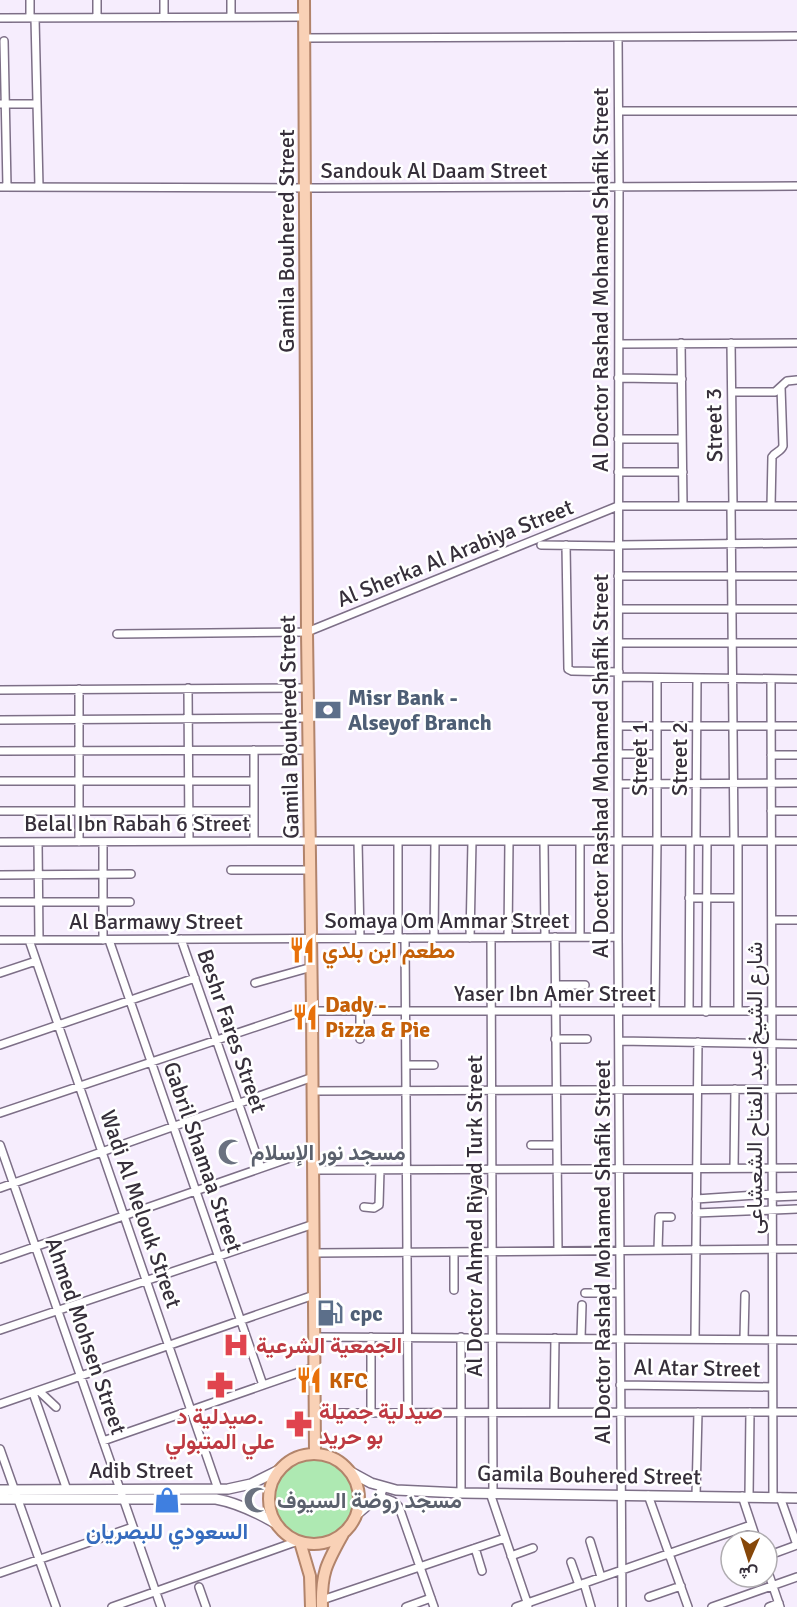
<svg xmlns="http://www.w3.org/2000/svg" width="797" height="1607" viewBox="0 0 797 1607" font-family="Signika,Vazirmatn,sans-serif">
<rect width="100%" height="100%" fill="#f6edfd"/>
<path fill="#aee9b2" d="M274 1499a40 40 0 1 1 80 0a40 40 0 1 1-80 0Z"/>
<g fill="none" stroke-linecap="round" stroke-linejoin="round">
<g stroke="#7d6f87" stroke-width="10">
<path id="street" d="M30,0V18
M97,0V17
M164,0V17
M231,0V17
M0,18L304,17
M35,18L39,187
M618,37L619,187L618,937L622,1607
M304,38L797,36
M4,41L7,187
M0,104H37
M619,111H797
M0,187L317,188L797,186
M681,343L683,506
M731,343L733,506
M619,344L797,343
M618,378L682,379
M732,392H775L787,381L797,380
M618,439H682
M618,472H683
M731,506L734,841
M771,506L772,457C775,452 781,452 783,446L781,387
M541,545L618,546
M566,545L568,669L572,671L619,672
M618,545L797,543
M618,576H797
M619,609H797
M117,634L307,632L618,506H797
M619,643H797
M619,677L797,679
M771,679L773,1497
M188,688L189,841
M79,689V842
M0,690L308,688
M0,720L309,718
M619,726H797
M0,751L309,750
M619,754H657
M771,755H797
M0,781H254
M619,784L797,783
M0,811H254
M771,811H797
M254,841V750
M358,841L360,938
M544,841L545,937
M580,841V937
M696,841L697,678
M738,841V1011
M0,842L254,841H797
M38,842L39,940
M231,870H311
M0,875L131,874
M689,898H738
M0,902H130
M772,920H797
M508,937L509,841
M555,937L558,1251
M398,938V841
M405,938L408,1413
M434,938L435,841
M470,938L472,841
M491,938L493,1494
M181,939L261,1168
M0,940L618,937
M29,940L218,1489
M103,940V842
M109,940L263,1385
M0,973L36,961
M255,983L312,967
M555,985H585
M312,1011H797
M655,1011L657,841V678
M689,1011L690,841
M706,1012L707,841
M360,1039V1011
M555,1039H587
M619,1041L797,1044
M0,1045L195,978
M406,1065H434
M313,1091L797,1089
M0,1113L312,1008
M0,1145L161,1607
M531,1145H557
M734,1168L735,1089
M313,1170L797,1168
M0,1188L313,1077
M772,1197L797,1196
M696,1199L772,1194
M364,1207L374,1208L379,1205L380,1170
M696,1213L797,1209
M658,1250L659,1217H671
M314,1253L797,1249
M0,1259L313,1150
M454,1290V1252
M585,1293H620
M0,1330L314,1224
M315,1337L797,1340
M371,1337V1413
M581,1338L582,1305
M695,1339L698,1042
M744,1339L745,1295
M620,1385L772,1387
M39,1391L56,1407
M33,1393L67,1490
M0,1404L314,1295
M554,1412L555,1338
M315,1413L797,1412
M103,1441L315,1367
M0,1449L56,1607
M461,1493V1337
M490,1493L528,1605
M648,1495L688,1607
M696,1496L698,1412
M742,1496L757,1541
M749,1496L750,1412
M780,1497L797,1545
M355,1517L368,1506L382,1498C390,1499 395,1501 399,1507L434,1607
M590,1541L601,1577
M475,1548L482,1571
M511,1556L533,1548
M767,1556L797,1545
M571,1562L579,1585
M767,1569L780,1607
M0,1573L133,1527
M584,1583L591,1607
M199,1587L206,1607
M649,1597L681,1586
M322,1600L505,1538
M112,1607L298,1541
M406,1607L431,1598
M516,1607L751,1525
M712,1607L797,1577
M769,1607L779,1603"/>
</g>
<g stroke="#7d6f87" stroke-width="12">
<path id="secondary" d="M349,1471L371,1483L396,1490L461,1493L797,1498
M0,1490L228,1489L251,1484L279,1470
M382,1498L380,1494L383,1487
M0,1499H216C238,1503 256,1512 275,1523"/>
</g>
<g stroke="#b2846b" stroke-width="14">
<path id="primary" d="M304,0L307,632L312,1008L315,1454
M269 1499a45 45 0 1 1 90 0a45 45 0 1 1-90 0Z
M300,1542L310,1576L311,1607
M322,1607C321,1572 327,1563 343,1534"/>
</g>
<use href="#street" stroke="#fff" stroke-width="7"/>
<use href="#secondary" stroke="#fff" stroke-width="9"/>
<use href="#primary" stroke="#f9d1b6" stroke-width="10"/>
</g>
<defs>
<g id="bank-bare" transform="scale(2.07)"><path d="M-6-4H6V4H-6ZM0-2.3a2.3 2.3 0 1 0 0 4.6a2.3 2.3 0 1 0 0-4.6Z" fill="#5c6f8a" stroke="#fff" stroke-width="2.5" paint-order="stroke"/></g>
<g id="restaurant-bare" transform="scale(2.07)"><path d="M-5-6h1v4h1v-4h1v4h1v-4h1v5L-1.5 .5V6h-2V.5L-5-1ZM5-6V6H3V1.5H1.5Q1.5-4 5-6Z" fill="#e8710a" stroke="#fff" stroke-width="2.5" paint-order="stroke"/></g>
<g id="mosque-bare" transform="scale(2.07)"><path d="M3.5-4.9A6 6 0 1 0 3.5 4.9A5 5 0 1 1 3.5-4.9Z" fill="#6b7280" stroke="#fff" stroke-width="2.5" paint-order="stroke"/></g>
<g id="fuel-bare" transform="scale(2.07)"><path d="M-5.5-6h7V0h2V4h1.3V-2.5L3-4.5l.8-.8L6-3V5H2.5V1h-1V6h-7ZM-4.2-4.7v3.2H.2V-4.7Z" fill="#5c6f8a" stroke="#fff" stroke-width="2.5" paint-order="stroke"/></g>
<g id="hospital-bare" transform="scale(2.07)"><path d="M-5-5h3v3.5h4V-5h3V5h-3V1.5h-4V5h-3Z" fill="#e0444e" stroke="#fff" stroke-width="2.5" paint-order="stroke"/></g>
<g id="pharmacy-bare" transform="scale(2.07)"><path d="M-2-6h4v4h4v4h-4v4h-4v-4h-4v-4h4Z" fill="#e0444e" stroke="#fff" stroke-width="2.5" paint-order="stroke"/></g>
<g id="shop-bare" transform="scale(2.07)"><path d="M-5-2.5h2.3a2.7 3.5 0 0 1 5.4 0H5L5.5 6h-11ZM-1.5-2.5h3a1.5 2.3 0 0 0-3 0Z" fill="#3f7fe0" stroke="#fff" stroke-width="2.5" paint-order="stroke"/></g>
</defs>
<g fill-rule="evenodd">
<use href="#bank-bare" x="328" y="710"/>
<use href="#restaurant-bare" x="302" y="950"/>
<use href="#restaurant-bare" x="305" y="1017"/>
<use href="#mosque-bare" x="231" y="1152"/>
<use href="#fuel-bare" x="330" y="1313"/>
<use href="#hospital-bare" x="236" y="1345"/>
<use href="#restaurant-bare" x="309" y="1380"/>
<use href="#pharmacy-bare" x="220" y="1385"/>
<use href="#pharmacy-bare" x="299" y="1424"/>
<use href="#shop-bare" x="167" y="1500"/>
<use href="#mosque-bare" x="257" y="1500"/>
</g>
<g text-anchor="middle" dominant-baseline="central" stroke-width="5" stroke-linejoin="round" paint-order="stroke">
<g font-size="22" fill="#362f3a" stroke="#fff">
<text x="434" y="170">Sandouk Al Daam Street</text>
<text transform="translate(286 241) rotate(-90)">Gamila Bouhered Street</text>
<text transform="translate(600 280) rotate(-90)">Al Doctor Rashad Mohamed Shafik Street</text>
<text transform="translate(714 425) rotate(-91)">Street 3</text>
<text transform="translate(455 553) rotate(-22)">Al Sherka Al Arabiya Street</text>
<text transform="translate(289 727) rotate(-91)">Gamila Bouhered Street</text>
<text transform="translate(639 759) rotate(-90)">Street 1</text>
<text transform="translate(679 759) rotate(-90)">Street 2</text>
<text transform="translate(600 766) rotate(-90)">Al Doctor Rashad Mohamed Shafik Street</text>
<text x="137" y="823">Belal Ibn Rabah 6 Street</text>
<text x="447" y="920">Somaya Om Ammar Street</text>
<text x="156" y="921">Al Barmawy Street</text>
<text x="555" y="993">Yaser Ibn Amer Street</text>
<text transform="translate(232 1031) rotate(71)">Beshr Fares Street</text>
<text transform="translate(754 1088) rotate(-90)">شارع الشيخ عبد الفتاح الشعشاعى</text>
<text transform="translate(203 1157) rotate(71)">Gabril Shamaa Street</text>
<text transform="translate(141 1209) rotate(71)">Wadi Al Melouk Street</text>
<text transform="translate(474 1216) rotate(-90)">Al Doctor Ahmed Riyad Turk Street</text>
<text transform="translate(602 1252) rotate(-90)">Al Doctor Rashad Mohamed Shafik Street</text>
<text transform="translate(86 1336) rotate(71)">Ahmed Mohsen Street</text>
<text transform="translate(697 1368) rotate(1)">Al Atar Street</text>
<text x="141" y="1470">Adib Street</text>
<text transform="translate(589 1475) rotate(1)">Gamila Bouhered Street</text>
</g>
<g font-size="22" font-weight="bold" fill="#4e5e75" stroke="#fff" text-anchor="start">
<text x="348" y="697">Misr Bank -<tspan x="348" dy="25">Alseyof Branch</tspan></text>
<text x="350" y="1313">cpc</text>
</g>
<g font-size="22" font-weight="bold" fill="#c56008" stroke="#fff" text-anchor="start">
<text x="322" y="950">مطعم ابن بلدي</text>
<text x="325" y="1004">Dady -<tspan x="325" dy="25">Pizza &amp; Pie</tspan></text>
<text x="329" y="1380">KFC</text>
</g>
<g font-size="22" font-weight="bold" fill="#5b616d" stroke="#fff" text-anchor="start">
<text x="251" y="1152">مسجد نور الإسلام</text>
<text x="277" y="1500">مسجد روضة السيوف</text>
</g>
<g font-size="22" font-weight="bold" fill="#be3a42" stroke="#fff" text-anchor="start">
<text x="256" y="1345">الجمعية الشرعية</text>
<text x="319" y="1411">صيدلية جميلة<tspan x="319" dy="25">بو حريد</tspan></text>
<text x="220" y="1416" text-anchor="middle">صيدلية د.<tspan x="220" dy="25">علي المتبولي</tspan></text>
</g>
<g font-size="22" font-weight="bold" fill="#366cbe" stroke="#fff">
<text x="167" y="1531">السعودي للبصريان</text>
</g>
</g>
<g transform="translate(749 1559) rotate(183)"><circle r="28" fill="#ffffff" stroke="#afacb0" stroke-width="1.5"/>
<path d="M0-4.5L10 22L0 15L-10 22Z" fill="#864709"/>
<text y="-9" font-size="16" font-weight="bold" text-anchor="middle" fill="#362f3a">ش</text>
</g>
</svg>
